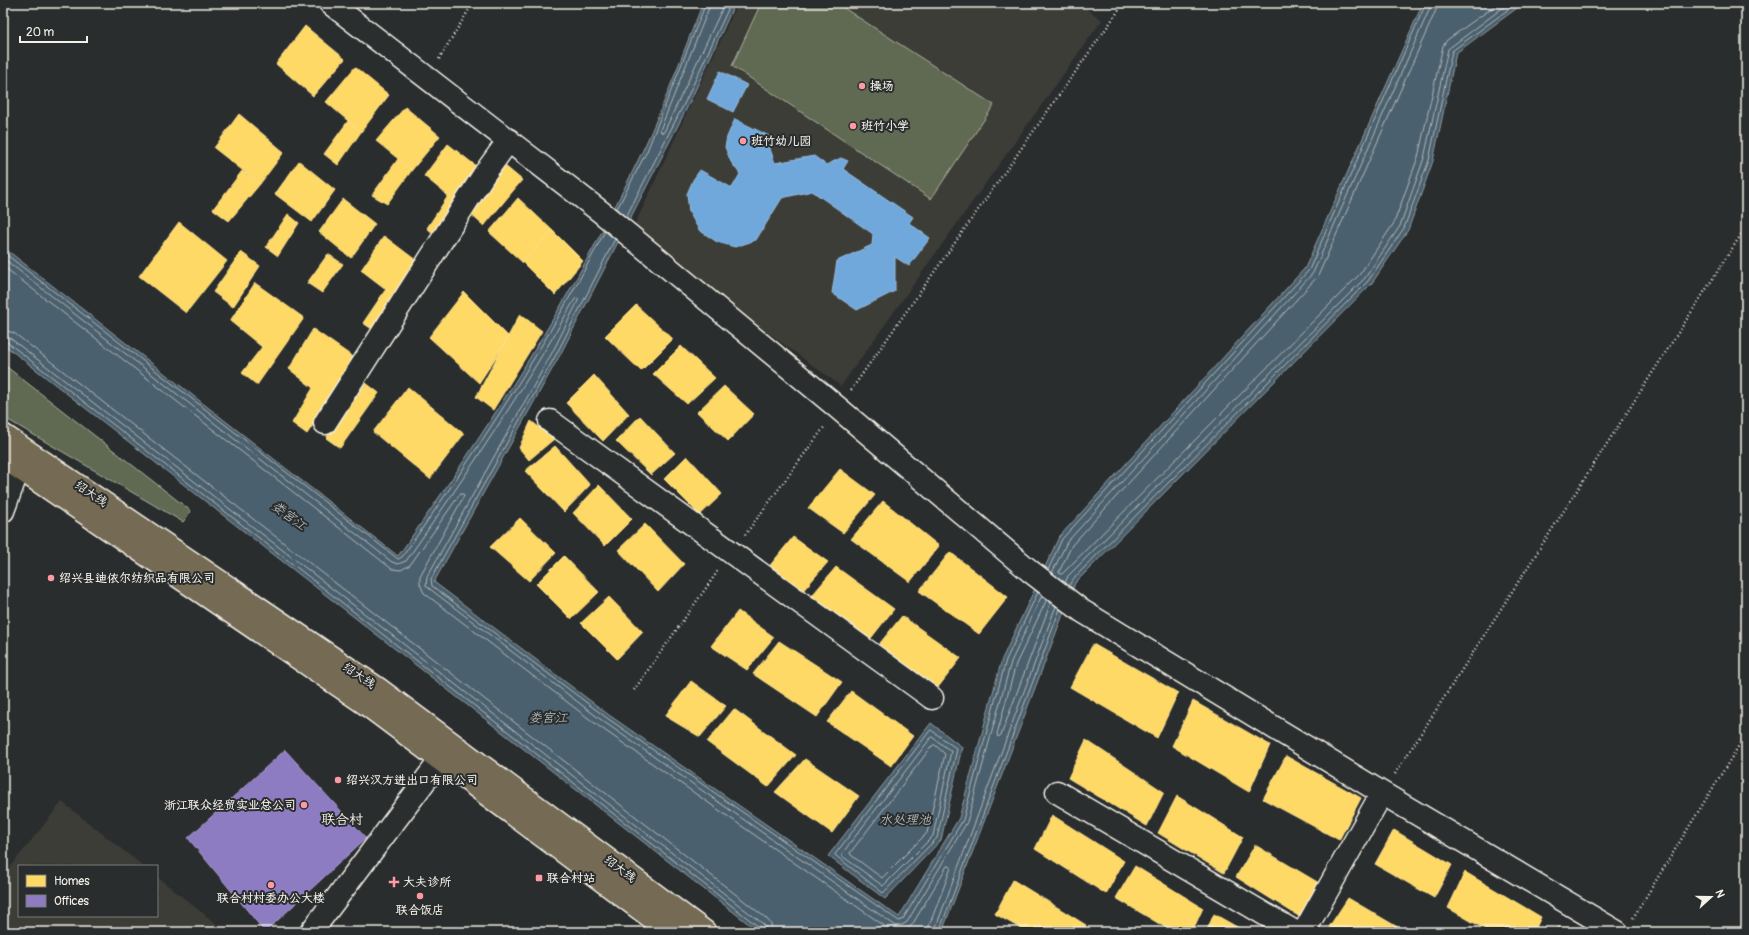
<svg xmlns="http://www.w3.org/2000/svg" width="1749" height="935" viewBox="0 0 1749 935" font-family="Pangolin,'LXGW WenKai TC',sans-serif">
<rect width="100%" height="100%" fill="#2a2d2e"/>
<filter id="ink" filterUnits="userSpaceOnUse"><feTurbulence type="fractalNoise" baseFrequency=".025" numOctaves="2"/><feDisplacementMap in="SourceGraphic" scale="8" xChannelSelector="R" yChannelSelector="G"/><feConvolveMatrix kernelMatrix="1 2 1 2 8 2 1 2 1" color-interpolation-filters="sRGB"/></filter>
<g filter="url(#ink)">
<path fill="#3e3c39" d="M738,3H1078L1102,20L841,386L631,233Z
M62,802L143,866H19V916H157V877L219,926L224,932H3V876Z"/>
<path fill="#606b52" stroke="#aaae9d" d="M761,3H836L994,105L931,199L732,66Z
M3,364L191,511L183,522L3,417Z"/>
<path fill="#4b616e" stroke="#8f9b9f" d="M703,3H735L689,104L560,355L434,582L609,715L899,917L959,818L1002,659L1059,537L1305,268L1423,3H1524L1456,53L1433,161L1408,230L1372,283L1075,583L942,932H759L3,344V247L398,556C490,427 575,293 643,150C665,103 683,52 703,3Z
M931,723L962,747L941,840L885,899L828,856Z"/>
<path fill="#ffd966" stroke="#fce08d" d="M305,26L345,59L313,96L276,64Z
M355,67L389,95L361,132L326,102Z
M405,107L440,136L412,170L376,141Z
M239,114L284,152L260,184L214,148Z
M348,121L361,132L338,165L324,154Z
M448,144L485,173L463,208L424,176Z
M398,159L412,170L387,204L372,195Z
M299,161L335,190L312,222L275,194Z
M504,165L522,180L484,226L469,213Z
M242,171L260,184L229,221L213,209Z
M448,196L463,208L442,241L427,228Z
M518,198L553,231L522,262L489,232Z
M343,199L375,224L351,258L319,232Z
M288,214L299,223L278,256L266,247Z
M179,222L227,261L186,313L139,276Z
M553,231L583,261L555,295L522,262Z
M384,236L425,267L403,302L361,270Z
M241,252L260,266L233,307L213,292Z
M328,254L343,264L322,293L307,283Z
M255,283L304,318L257,385L242,373L262,347L230,321Z
M386,289L396,297L375,331L363,323Z
M464,292L509,337L479,383L429,337Z
M636,305L673,339L641,371L605,336Z
M520,314L542,331L493,410L476,397Z
M313,329L356,359L307,434L292,423L313,388L289,369Z
M681,346L715,378L687,404L653,374Z
M594,375L629,414L603,441L566,403Z
M366,383L379,393L340,448L326,438Z
M724,386L754,414L728,441L697,412Z
M408,387L464,434L430,479L373,432Z
M640,416L675,453L651,475L616,441Z
M531,421L554,439L529,460L519,448Z
M555,446L590,485L564,512L525,471Z
M687,456L722,494L700,515L664,479Z
M840,469L875,495L843,533L808,508Z
M599,485L632,519L605,546L573,513Z
M883,501L939,546L910,582L851,539Z
M520,518L556,553L529,581L490,547Z
M645,524L684,564L658,592L618,550Z
M793,537L828,562L801,593L768,568Z
M950,552L1008,597L979,634L919,591Z
M564,556L599,592L571,619L536,584Z
M836,567L894,609L868,642L809,599Z
M609,597L643,632L617,659L581,623Z
M738,611L774,637L747,670L711,646Z
M902,616L961,658L936,690L876,648Z
M779,641L842,682L817,717L753,674Z
M1093,644L1178,693L1157,738L1070,687Z
M691,681L726,706L700,737L665,716Z
M851,691L913,736L891,766L827,722Z
M1193,701L1270,745L1249,792L1172,746Z
M734,709L796,755L768,787L707,742Z
M1086,740L1164,792L1147,826L1068,778Z
M1286,756L1361,798L1339,840L1263,799Z
M805,759L859,796L832,833L775,792Z
M1177,796L1243,837L1224,873L1158,833Z
M1052,815L1124,861L1106,894L1035,849Z
M1394,830L1452,865L1434,898L1375,864Z
M1255,845L1319,883L1300,917L1236,877Z
M1135,866L1203,908L1192,932H1173L1116,898Z
M1465,872L1541,917L1534,932H1490L1448,908Z
M1013,880L1086,925L1083,932H1027L995,914Z
M1348,898L1406,932H1337L1329,927Z
M1214,914L1246,932H1206Z
M1558,927L1568,932H1556Z"/>
<path fill="#8e7cc3" stroke="#ad9fce" d="M285,750L366,838L265,932L188,838Z"/>
<path fill="#6fa8dc" stroke="#97bee0" d="M720,71L747,85L733,112L707,99Z
M735,119L775,139L769,146L775,163L814,156L826,165L841,158L848,161L843,169L913,217L909,223L930,238L909,266L895,257V291L857,310L832,293L837,261L872,245L873,234L812,191L782,198L756,240L735,247L717,242L699,230L689,212L687,194L693,180L700,170L732,188L740,174L731,162L725,147L727,137Z"/>
<g fill="none" stroke-linecap="round" stroke-linejoin="round">
<path stroke="#b0b7b7" stroke-width="1" d="M711,3L660,130L662,133L664,132L725,3
M1437,3L1436,10L1318,276L1072,545L1059,572L1060,574H1062L1360,274L1394,223L1418,157L1443,46L1447,40L1499,3
M617,209L647,151L706,3
M626,217L685,102L731,3
M615,239L557,353L431,579L432,586L607,718L899,921L903,919L963,820L1006,660L1038,592
M3,252L398,559L402,557C476,453 547,345 605,231
M3,258L392,562L398,564L406,561C466,476 524,389 575,299L578,298V301L553,351L427,577L426,586L604,722L896,926L902,925L907,922L967,822L1011,662L1042,595
M3,266L392,569L401,570L410,565L460,494H463L464,496L420,576V584L424,593L600,727L889,929L897,932
M3,330L14,333L766,918L771,924L772,932
M3,336L10,338L762,923L766,927V932
M3,341L7,342L759,927L761,932
M1048,570L1062,539L1309,270L1426,3
M1052,573L1067,542L1313,273L1430,8L1431,3
M1065,583L1068,576L1365,278L1400,226L1424,158L1448,49L1509,3
M1069,586L1072,580L1368,281L1404,228L1429,160L1452,51L1517,3
M1047,599L1016,664L997,734L998,737L1001,735L1051,602
M931,730L957,749L937,838L883,893L835,855Z
M932,737L951,751L933,836L883,886L842,856V854Z
M935,745L945,754L927,833L882,878L851,855L850,853L932,746Z
M900,932L907,929L912,925L947,866H950L951,868L929,926L928,932
M934,932L1056,606
M939,932L1060,609"/>
<g stroke="#f4f1e8" stroke-width="25">
<path id="minor" d="M330,3L601,212L838,408L1030,571L1082,611L1382,793L1617,932
M550,421L932,698
M325,423L485,173L509,140
M3,511L25,451
M1057,792L1295,932
M311,932L452,745
M1304,932L1382,793"/>
</g>
<g stroke="#f4f1e8" stroke-width="25">
<path id="major" d="M3,435L377,688L705,932
M3,457L366,704L671,932"/>
</g>
<path stroke="#f4f1e8" stroke-width="2.5" stroke-dasharray="1 3" stroke-linecap="butt" d="M439,59L473,3
M851,390L1124,3
M745,535L825,426
M634,690L718,571
M1395,774L1746,227
M1633,918L1746,734"/>
<use href="#minor" stroke="#2a2d2e" stroke-width="22"/>
<use href="#major" stroke="#746b52" stroke-width="22"/>
</g>
</g>
<g fill="#ff9aa2" stroke="#2a2d2e" stroke-width="1.5">
<circle cx="862" cy="86" r="4"/>
<circle cx="853" cy="126" r="4"/>
<circle cx="743" cy="141" r="4"/>
<circle cx="51" cy="578" r="4"/>
<circle cx="338" cy="780" r="4"/>
<circle cx="304" cy="805" r="4"/>
<rect x="535" y="874" width="8" height="8" rx="2"/>
<path d="M392 876h4v4h4v4h-4v4h-4v-4h-4v-4h4z"/>
<circle cx="271" cy="885" r="4"/>
<circle cx="420" cy="896" r="4"/>
</g>
<g text-anchor="middle" dominant-baseline="central" stroke-width="4" stroke-linejoin="round" paint-order="stroke">
<g font-size="12" font-weight="bold" fill="#f4f1e8" stroke="#2a2d2e" text-anchor="start">
<text x="870" y="86">操场</text>
<text x="861" y="126">班竹小学</text>
<text x="751" y="141">班竹幼儿园</text>
<text x="59" y="578">绍兴县迪依尔纺织品有限公司</text>
<text x="346" y="780">绍兴汉方进出口有限公司</text>
<text x="296" y="805" text-anchor="end">浙江联众经贸实业总公司</text>
<text x="547" y="878">联合村站</text>
<text x="403" y="882">大夫诊所</text>
<text x="271" y="898" text-anchor="middle">联合村村委办公大楼</text>
<text x="420" y="910" text-anchor="middle">联合饭店</text>
</g>
<g font-size="12" fill="#f4f1e8" stroke="#2a2d2e">
<text transform="translate(91 494) rotate(34)">绍大线</text>
<text transform="translate(359 676) rotate(34)">绍大线</text>
<text transform="translate(620 869) rotate(37)">绍大线</text>
</g>
<g font-size="13" font-style="italic" fill="#b0b7b7" stroke="#2a2d2e">
<text transform="translate(289 516) rotate(37)">娄宫江</text>
<text x="548" y="718">娄宫江</text>
<text x="905" y="820">水处理池</text>
</g>
<g font-size="14" fill="#f4f1e8" stroke="#2a2d2e">
<text x="342" y="819">联合村</text>
</g>
</g>
<rect width="1749" height="935" fill="none" stroke="#2a2d2e" stroke-width="16"/>
<rect x="8" y="8" width="1733" height="919" fill="none" stroke="#f4f1e8" stroke-width="1.5" filter="url(#ink)"/>
<rect x="18" y="865" width="140" height="52" fill="#2a2d2e" stroke="#7b7b78"/>
<rect x="26" y="875" width="20" height="12" fill="#ffd966" stroke="#7b7b78"/>
<text x="54" y="885" font-size="12" fill="#f4f1e8">Homes</text>
<rect x="26" y="895" width="20" height="12" fill="#8e7cc3" stroke="#7b7b78"/>
<text x="54" y="905" font-size="12" fill="#f4f1e8">Offices</text>
<g transform="translate(1711 897) rotate(69)" stroke="#2a2d2e" stroke-width="3" paint-order="stroke">
<path d="M0-3L7 15L0 10L-7 15Z" fill="#f4f1e8"/>
<text y="-6" font-size="11" font-weight="bold" text-anchor="middle" fill="#f4f1e8">N</text>
</g>
<path d="M20 36v6h67v-6" fill="none" stroke="#f4f1e8" stroke-width="2"/>
<text x="26" y="36" font-size="12" fill="#f4f1e8" stroke="#2a2d2e" stroke-width="3" paint-order="stroke">20 m</text>
</svg>
